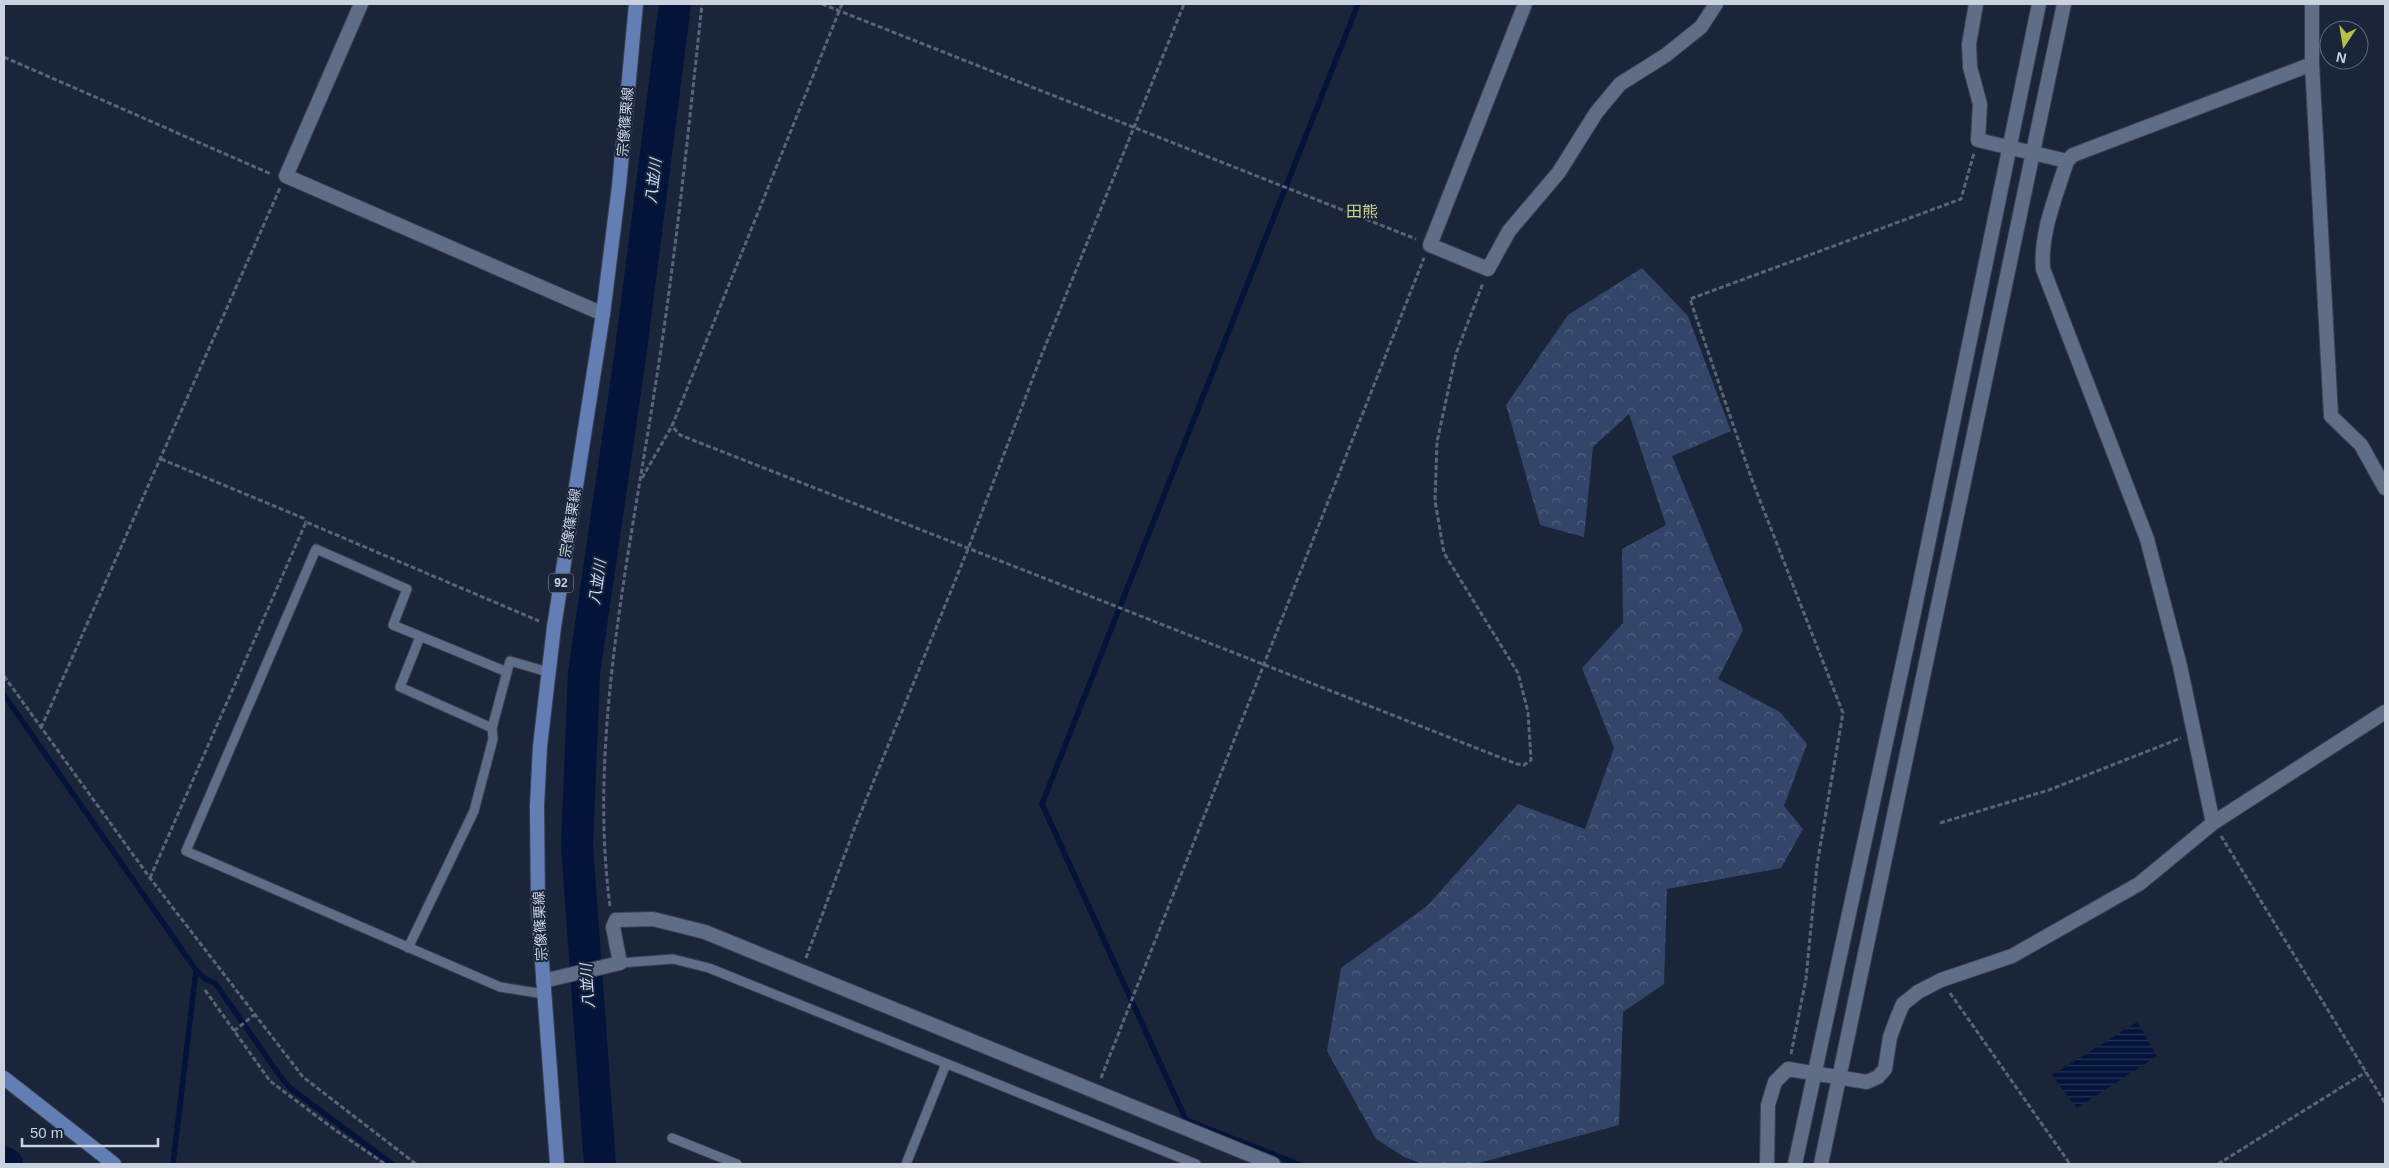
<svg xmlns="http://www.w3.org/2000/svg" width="2389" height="1168" viewBox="0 0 2389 1168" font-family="Helvetica,'Noto Sans JP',sans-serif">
<defs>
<pattern id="forest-crowns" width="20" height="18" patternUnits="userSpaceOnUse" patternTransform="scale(1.25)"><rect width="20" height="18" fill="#334568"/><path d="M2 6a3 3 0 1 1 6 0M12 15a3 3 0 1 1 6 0" fill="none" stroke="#4f5f7d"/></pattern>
<pattern id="water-rules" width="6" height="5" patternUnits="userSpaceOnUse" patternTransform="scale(1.25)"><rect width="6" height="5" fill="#041339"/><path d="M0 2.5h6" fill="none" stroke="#273455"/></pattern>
</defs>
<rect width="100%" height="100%" fill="#1a253a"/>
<path fill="url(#forest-crowns)" d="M1642,268L1688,316L1731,431L1672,456L1743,630L1718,679L1780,712L1807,744L1784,806L1803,829L1781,868L1667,889L1664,984L1623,1012L1619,1125L1475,1164H1423L1404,1157L1376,1139L1327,1051L1341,968L1427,906L1518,804L1585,829L1614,748L1582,668L1623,623L1622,549L1666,525L1629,414L1593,447L1584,537L1540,525L1506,405L1568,315Z"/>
<path fill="url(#water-rules)" d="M2137,1022L2157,1056L2077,1108L2052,1075Z"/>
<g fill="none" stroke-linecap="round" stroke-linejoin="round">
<path stroke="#041339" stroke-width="5.5" d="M4,695L196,970L205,979L215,983L280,1076L290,1088L392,1164
M173,1164L196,970
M1298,1164L1186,1120L1042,804L1358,4"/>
<path stroke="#041339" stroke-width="32" d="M4,1162L7,1164
M600,1164L577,846L584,673L630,357L675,4"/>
<g stroke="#384053" stroke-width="11">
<path id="service" d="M420,637L400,687L492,728
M507,672L393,625L407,589L316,549L186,851L500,987L544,994
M408,948L474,811L493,739L492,728L510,661L548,672
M620,963L673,959L709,968L1196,1164
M672,1138L737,1164
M906,1164L946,1064"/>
</g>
<g stroke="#384053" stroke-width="16">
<path id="minor" d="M361,4L286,176L603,314
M1525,4L1430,245L1488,269L1509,231L1559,172L1596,113L1620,84L1666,55L1701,27L1716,4
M1976,4L1969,44L1970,67L1980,104L1978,140L2067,161
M2312,4V64L2331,416L2361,445L2385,488
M2213,823L2180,666L2147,539L2043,269C2040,233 2056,196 2067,161L2073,155L2312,64
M543,981L620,963L613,927L616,920L653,919L705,932L1273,1164
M1767,1164L1768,1105L1775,1082L1788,1069L1867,1082L1878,1077L1885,1069L1890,1037L1897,1018L1903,1004L1918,992L1941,980L2012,956L2139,884L2213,823L2385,712"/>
</g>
<g stroke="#384053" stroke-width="16">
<path id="tertiary" d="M1795,1164L1914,612L2039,4
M1821,1164L2064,4"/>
</g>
<g stroke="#384053" stroke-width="16">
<path id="primary" d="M4,1078L114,1164
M557,1164L538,908L537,806L540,746L554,627L603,314L619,186L636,4"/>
</g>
<path stroke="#5a6477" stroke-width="3" stroke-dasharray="5 2.5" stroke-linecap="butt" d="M822,4L1416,239
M842,4L672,426L680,435L1517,764L1524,765L1531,760L1528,712L1518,673L1444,553L1435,501L1437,442L1456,354L1483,283
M4,57L271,174
M161,459L303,518L306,522
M642,478L672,426
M4,676L150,878L303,1077L416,1164
M41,728L280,188
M1940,823L2049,790L2181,738
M2221,836L2385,1103
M150,878L306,522L539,621
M610,906C588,740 629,558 654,394C675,264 688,134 702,4
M806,958L855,827L968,549L1042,354L1184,4
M205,990L270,1081L335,1130L385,1164
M1950,993L2070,1164
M234,1031L254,1015
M1791,1054L1806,979L1817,865L1843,713L1752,480L1690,299L1961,199L1974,153
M1101,1078L1424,258
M2218,1164L2366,1072"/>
<use href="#service" stroke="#606d87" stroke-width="9"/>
<use href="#minor" stroke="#606d87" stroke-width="14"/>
<use href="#tertiary" stroke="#606d87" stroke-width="14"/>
<use href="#primary" stroke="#637eb4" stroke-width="14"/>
</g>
<g text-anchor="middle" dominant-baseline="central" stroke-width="4" stroke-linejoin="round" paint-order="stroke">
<rect fill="#1a253a" stroke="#959eae" stroke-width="1" x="548.5" y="573.5" width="25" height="19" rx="4"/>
<g font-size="12" font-weight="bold" fill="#cad2e0">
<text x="561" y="583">92</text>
</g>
<g font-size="14" fill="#cad2e0" stroke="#1a253a">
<text transform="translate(625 122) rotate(-85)">宗像篠栗線</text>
<text transform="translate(570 523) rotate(-81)">宗像篠栗線</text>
<text transform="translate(540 926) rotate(-93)">宗像篠栗線</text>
</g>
<g font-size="15" font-style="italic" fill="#ccdcf9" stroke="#1a253a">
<text transform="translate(653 181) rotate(-83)">八並川</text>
<text transform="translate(597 582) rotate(-82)">八並川</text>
<text transform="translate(587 986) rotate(-94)">八並川</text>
</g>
<g font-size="16" fill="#cfd78a" stroke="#1a253a">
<text x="1362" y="211">田熊</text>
</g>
</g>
<rect width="2389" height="1168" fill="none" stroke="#cad2e0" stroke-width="10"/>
<g transform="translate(2344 45) rotate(192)"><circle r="24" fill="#1a253a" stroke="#606a7c"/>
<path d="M0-4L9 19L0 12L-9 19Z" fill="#b8c147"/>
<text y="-8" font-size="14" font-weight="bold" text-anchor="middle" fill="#cad2e0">N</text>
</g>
<path d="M22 1138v8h136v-8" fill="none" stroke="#cad2e0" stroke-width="2.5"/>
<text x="30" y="1138" font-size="15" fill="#cad2e0" stroke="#1a253a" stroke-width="4" paint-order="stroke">50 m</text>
</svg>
